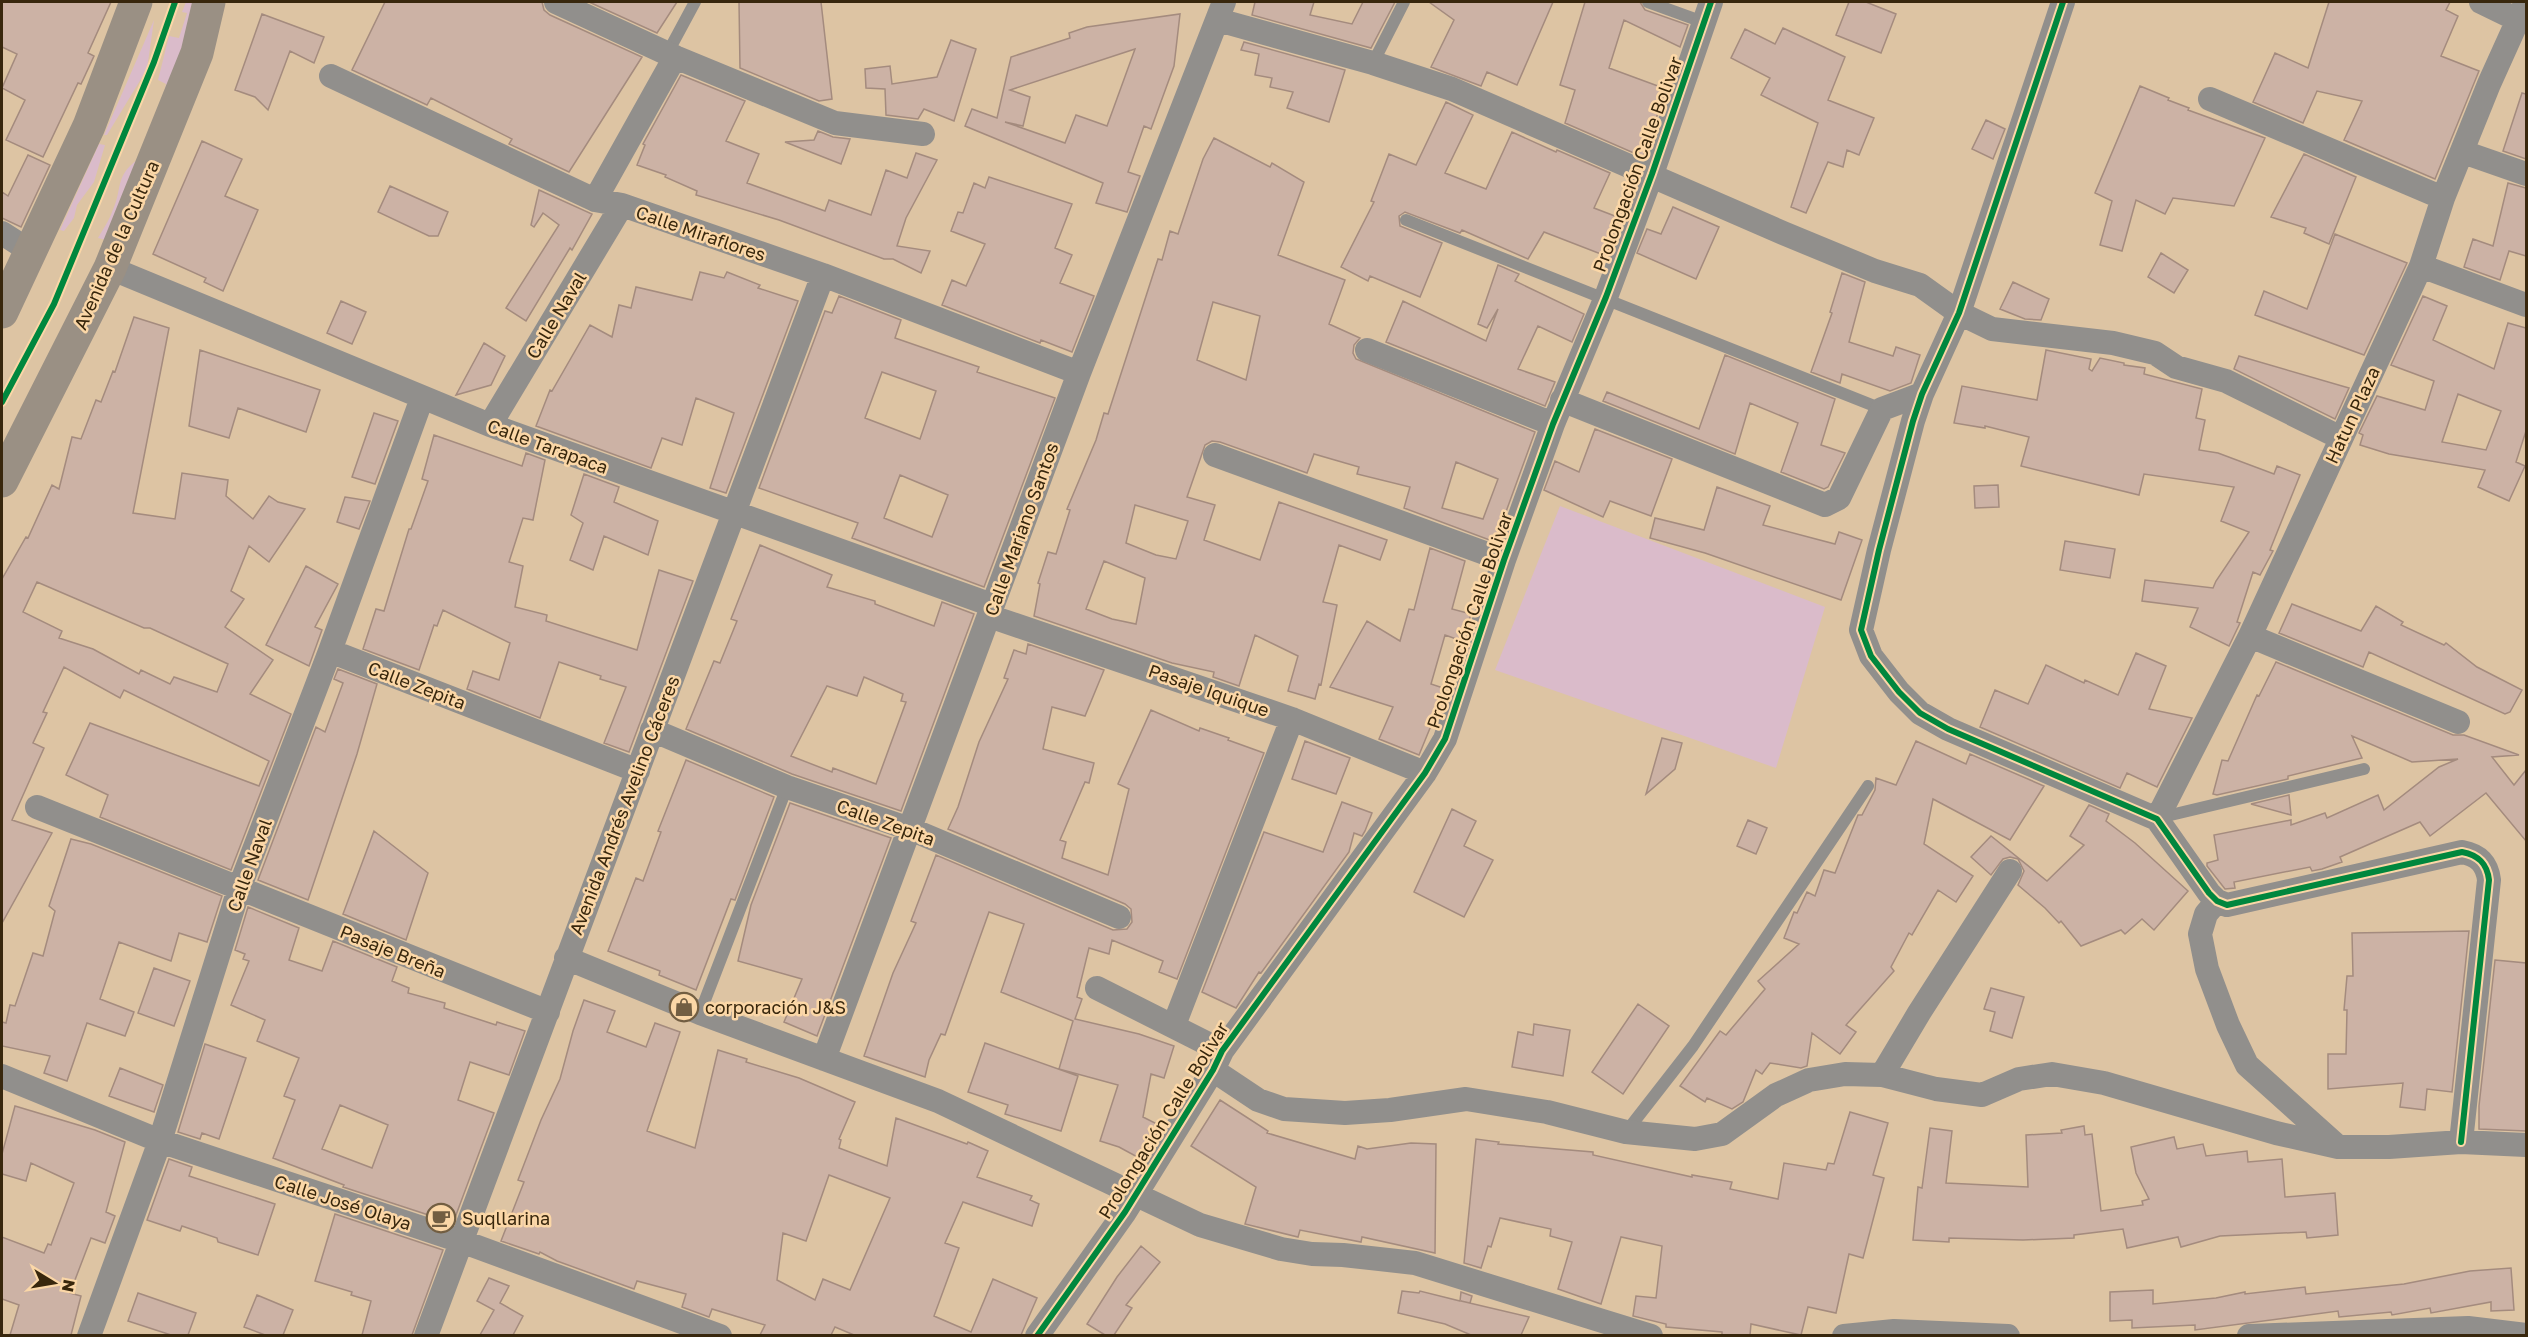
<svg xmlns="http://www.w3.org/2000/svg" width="2528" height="1337" viewBox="0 0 2528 1337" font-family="'Golos Text',sans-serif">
<rect width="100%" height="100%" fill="#ddc4a3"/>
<path fill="#dabbca" d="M186,2H203L161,110L166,84L158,80L169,36L179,38L187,13L182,12Z
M154,20L147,69L107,135H104Z
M99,144L105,145L94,182L77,205L74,218L64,231L60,230Z
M143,156L106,240L98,238C103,229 109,221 112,212C124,186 113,175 143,156Z
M1560,506L1825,607L1776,768L1495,670Z"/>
<path fill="#ccb2a5" stroke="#a48b7e" stroke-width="1.5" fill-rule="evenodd" d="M2,2H111L88,53L94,56L81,84L78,83L43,157L6,140L25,100L2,88L17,54L2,47Z
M385,2H542L544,10L550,15L642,57L569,172L509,144L512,139L431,98L427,105L352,70Z
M589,2H677L657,33Z
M739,2H821L832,99L819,101L740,68Z
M1255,2H1314L1310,15L1352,24L1363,2H1395L1371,48L1252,15Z
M1429,2H1553L1517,85L1487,72L1481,86L1431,67L1454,20Z
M1585,2H1640L1645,10L1688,25L1680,47L1624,20L1609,68L1666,89L1643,157L1565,123L1575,90L1560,85Z
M1849,2H1866L1896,14L1881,53L1836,35Z
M2329,2H2450L2446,10L2458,16L2441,56L2479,71L2435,179L2344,140L2362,101L2317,91L2303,123L2253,102L2275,53L2308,68Z
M262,14L324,37L314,63L290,51L268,110L255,97L235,90Z
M1180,14L1174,66L1151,129L1144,126L1128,172L1140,176L1127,212L1096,203L1103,183L965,126L972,109L997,118L1011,57L1070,38L1069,33L1087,27ZM1135,49L1107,126L1076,115L1065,143L1005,122L1023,126L1030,97L1010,90Z
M1783,28L1845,57L1828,100L1874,118L1859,155L1847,150L1843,167L1828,162L1806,213L1791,207L1818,123L1761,95L1770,78L1731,58L1745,29L1775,44Z
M951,40L976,49L954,121L924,109L918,119L886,115L885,89L866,88L865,69L890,66L892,84L937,77Z
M1244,42L1345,70L1329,122L1287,108L1293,92L1270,87L1272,78L1255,75L1259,54L1241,50Z
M681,75L745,101L726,141L759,154L747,183L825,211L829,200L871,215L886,170L907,178L916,153L937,160L906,218L897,246L930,251L921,273L893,259H884L779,220L696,195L697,191L665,177L666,175L637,165L645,145L643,144Z
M2140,86L2169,98L2168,100L2189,108L2188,110L2265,138L2234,206L2173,198L2165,214L2136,200L2122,251L2100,245L2112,201L2095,193Z
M2522,93L2526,94V159L2503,151Z
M1446,102L1473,115L1445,173L1486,189L1512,132L1556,152L1557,150L1610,173L1594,208L1620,218L1606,256L1544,232L1528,259L1462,230L1460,233L1405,212L1399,216L1400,226L1442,243L1420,297L1370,276L1368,281L1341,267L1374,202L1371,201L1389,154L1416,165Z
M1986,120L2005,129L1993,159L1972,149Z
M818,131L833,137L850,139L841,164L785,142L814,140Z
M1214,138L1270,167L1272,163L1304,182L1278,255L1345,280L1329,324L1360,338L1354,345L1353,353L1356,359L1535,432L1495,542L1404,508L1410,487L1357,474L1359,467L1314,454L1307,473L1220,442L1212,441L1205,445L1187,497L1215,505L1204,540L1260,560L1279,502L1387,540L1380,560L1339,545L1323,602L1337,605L1321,685L1319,684L1315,699L1288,691L1298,656L1255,635L1239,686L1213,677L1214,672L1172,663L1034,616L1040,584L1038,583L1048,552L1056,554L1070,510L1067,509L1096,440L1104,413L1108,414L1158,259L1162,260L1170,231L1178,234L1203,159ZM1213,302L1260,316L1246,380L1197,360ZM1456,462L1498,479L1483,519L1442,508ZM1135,505L1188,521L1176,559L1156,555L1126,543ZM1104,561L1145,578L1136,624L1112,619L1086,609Z
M202,141L242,159L225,196L258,210L223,291L204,282L206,278L153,254Z
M2304,154L2356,177L2329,244L2304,233L2306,228L2271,217Z
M28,155L50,165L21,227L2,218V192L8,196Z
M989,177L1072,204L1055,248L1072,255L1060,283L1094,296L1072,352L1041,340L1040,343L942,305L952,280L966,286L985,244L951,231L958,212L963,213L974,183L985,188Z
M2508,183L2526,188V256L2509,251L2500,280L2464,267L2473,239L2493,246Z
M390,186L448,212L438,236H429L378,212Z
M539,190L592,214L572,250L570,248L526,321L506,308L559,225L543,213L534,227L531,225Z
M1673,207L1719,227L1696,279L1637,253L1647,229L1661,234Z
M2335,234L2407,263L2364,355L2255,315L2264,291L2307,309Z
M2161,253L2188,270L2174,293L2148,277Z
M1498,265L1519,274L1515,281L1584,314L1572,342L1538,326L1518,369L1555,382L1545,406L1386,342L1403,301L1486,341L1498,309L1487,328L1478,324Z
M700,272L724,278L727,272L760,285L758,288L798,301L726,493L710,488L734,413L696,398L682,445L662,438L651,468L536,426L550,390L552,391L590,325L612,337L619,305L631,308L636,287L692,300Z
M1842,273L1865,282L1849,342L1893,356L1896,347L1920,355L1911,383L1890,391L1842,374L1840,383L1811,372L1832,313L1830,312Z
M2013,282L2049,299L2041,320L2025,319L2000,309Z
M839,296L901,320L895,338L979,367L977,372L1055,398L984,587L852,538L858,523L759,488L825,311L832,313ZM882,372L936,391L920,439L865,418ZM900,475L948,495L932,537L884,518Z
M2423,296L2447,306L2433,340L2494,369L2508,323L2526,328V431L2516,462L2525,466L2509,501L2478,487L2485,470L2389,454L2360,445L2363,435L2359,433L2377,396L2425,410L2434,381L2391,365ZM2458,394L2501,411L2486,450L2442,442Z
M341,301L366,312L352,344L327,333Z
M134,317L169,328L133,513L175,519L182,473L228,480L226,496L253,519L269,496L278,502L305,509L269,562L249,546L231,591L244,599L225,627L273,660L250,694L291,714L231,870L100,817L108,795L66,775L90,723L259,786L269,761L124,690L120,698L64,667L43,712L47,713L33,743L44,748L12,820L52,833L2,923V579L26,537L28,538L52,485L59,489L72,437L81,439L96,400L101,402L113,371L115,372ZM37,582L144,628H150L228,664L217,692L174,677L170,684L141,670L139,674L93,649L59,638L62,631L23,612Z
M484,343L505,356L491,385L456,395Z
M200,350L320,390L306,432L238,408L229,438L189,426Z
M2046,350L2091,359L2089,369L2092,371L2100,358L2124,363V365L2145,368L2144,374L2202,389L2196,418L2205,420L2199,450L2218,453L2274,474L2277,466L2300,475L2270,550L2273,551L2260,575L2253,572L2237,622L2240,623L2229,646L2190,627L2198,608L2142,601L2145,580L2213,588L2216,581L2249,532L2221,521L2234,487L2144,474L2139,495L2021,466L2029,437L1985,426V428L1954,423L1962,386L2037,400Z
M1725,355L1835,399L1821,445L1845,453L1828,487L1824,489L1781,472L1798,423L1750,403L1735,454L1603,401L1607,392L1699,429Z
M2239,356L2349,388L2335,419L2234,369Z
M374,413L398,421L375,484L352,477Z
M1595,429L1672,459L1651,516L1610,501L1603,517L1544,490L1555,461L1579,472Z
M434,435L522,466L526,453L545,460L533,520L523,518L509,562L523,566L515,607L547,615L546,621L637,650L659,570L693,581L629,752L604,743L626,687L600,679L601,676L559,662L540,718L467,689L473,671L499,680L510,643L443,610L437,626L434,625L419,670L363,649L376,609L384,611L409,529H411L428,481L422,479Z
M584,474L619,487L614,502L658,521L648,555L604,536L593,570L570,560L583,523L571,515Z
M1998,485L1999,507L1975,508L1974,486Z
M1717,487L1770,506L1763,525L1835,544L1839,532L1862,540L1841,600L1705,553L1650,538L1655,518L1704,530Z
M345,497L370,501L359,529L337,522Z
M2065,541L2115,549L2110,578L2060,570Z
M760,545L832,575L827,587L875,601V604L934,626L942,602L974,614L901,811L792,774L686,729L714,661L720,663L737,621L731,619ZM864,677L903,694L901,701L906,702L876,784L833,768L832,772L791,756L827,686L857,696Z
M1430,548L1465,561L1452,609L1471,614L1462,641L1445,635L1431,684L1446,689L1419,755L1379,739L1393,707L1330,687L1367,621L1400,641L1409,609L1414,610Z
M306,566L338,584L315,627L322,630L309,666L266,645Z
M2292,604L2361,631L2376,606L2403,622L2401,625L2444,645L2446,643L2477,667L2522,690L2510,712L2505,714L2369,652L2363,667L2279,633Z
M1028,644L1104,670L1085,716L1052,707L1043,749L1094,763L1089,783L1085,782L1060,840L1066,842L1062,858L1108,875L1129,789L1118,784L1151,710L1199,731L1200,728L1229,738L1228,740L1264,753L1177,979L1159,972L1163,961L1112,940L1109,954L1089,948L1077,997L1082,999L1075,1019L1139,1034L1174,1046L1164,1078L1151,1074L1143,1117L1161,1126L1141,1159L1119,1147L1100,1141L1118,1085L1059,1069L1073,1021L1001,992L1024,924L989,912L945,1035L941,1034L929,1060L925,1077L864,1056L893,973L916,923L911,921L936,855L1113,930L1127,929L1132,922L1131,909L1125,904L948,829L958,807L979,742L1008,679L1004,678L1014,650L1026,654Z
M2136,653L2166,666L2149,709L2192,718L2157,787L2127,773L2120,788L1980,727L1995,690L2028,704L2046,665L2084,683L2085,680L2118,695Z
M2276,662L2453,735H2464L2519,755L2492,757L2514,785L2526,770V841L2486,793L2430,836L2420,822L2340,857L2342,862L2322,869L2312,871L2310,867L2234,882L2235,888L2225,889L2207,866V863L2218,860L2214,835L2291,820V825L2325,813L2327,818L2378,795L2384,810L2439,767L2458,759L2412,762L2352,736L2362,758L2288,776V779L2217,795L2213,794L2222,760L2228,761L2257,695L2259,696Z
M338,669L377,684L357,754L308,900L258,880L316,727L325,732L343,683L334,679Z
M1662,738L1682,743L1675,769L1646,794Z
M1305,741L1350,758L1336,794L1292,779Z
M1916,741L1966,764L1970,754L2044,786L2010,840L1933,799L1924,844L1973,876L1956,902L1938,890L1912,935L1909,933L1891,967L1894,971L1846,1025L1856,1032L1840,1054L1812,1033L1807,1066L1801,1068L1770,1063L1762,1074L1756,1070L1743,1102L1732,1109L1707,1098L1705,1102L1680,1086L1720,1031L1726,1035L1765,989L1758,981L1799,944L1784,938L1794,912L1797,913L1807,892L1815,896L1824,870L1835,873L1858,815H1862L1875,790L1876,778L1896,785Z
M686,760L774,797L735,900L731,899L696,990L659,975L660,971L608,951L636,878L643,881L661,832L658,831Z
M2289,795L2291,815L2251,804Z
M1342,802L1372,813L1365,831L1362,836L1354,833L1349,852L1261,973L1259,972L1236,1008L1202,992L1264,832L1323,852Z
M790,803L891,838L817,1036L784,1022L802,979L738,961L751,905Z
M2089,805L2109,814L2106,821L2135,843L2188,891L2154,930L2142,919L2125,934L2121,930L2081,946L2061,921L2059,923L2045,908L2018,885L2024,871L2018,859L2010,857L2003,859L1991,875L1971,857L1991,836L2047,881L2084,845L2070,836Z
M1452,809L1476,821L1464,846L1493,860L1464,917L1414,892Z
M1748,820L1767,828L1756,854L1737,846Z
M374,831L428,873L406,940L343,914Z
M71,839L91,844L222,896L207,942L179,933L171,961L119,942L100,999L134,1012L125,1036L87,1023L67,1081L44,1073L50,1056L2,1046V1022L6,1023L10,1005L15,1006L33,953L43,956L55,911L49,906Z
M248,907L299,928L289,960L322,971L333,941L397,967L392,981L409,988L408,993L445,1003L444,1008L496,1025L497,1022L525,1031L509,1075L470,1062L458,1100L494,1113L453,1223L343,1187L344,1185L273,1158L295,1100L284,1096L299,1058L257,1041L265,1020L231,1005L249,961L243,959L245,954L235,950ZM340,1105L388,1125L372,1168L322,1149Z
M2469,931L2452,1092L2427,1089L2425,1110L2400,1107L2403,1083L2328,1089V1054H2346L2347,1010H2344L2347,976H2353L2352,933Z
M2495,960L2526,963V1131L2479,1129V1106Z
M154,968L190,981L174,1026L138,1013Z
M1991,988L2024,997L2012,1038L1990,1031L1995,1012L1984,1009Z
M584,1000L615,1011L607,1032L646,1047L655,1023L680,1032L647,1131L695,1148L718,1050L747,1059L746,1062L799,1078L855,1102L839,1139L841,1140L839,1148L887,1166L896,1118L967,1144L968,1142L988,1151L977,1177L1032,1196L1030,1200L1039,1204L1032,1226L963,1202L945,1243L959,1248L934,1316L971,1332L993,1279L1037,1298L1021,1335H854L835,1327L831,1335H760L765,1325L712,1309L709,1317L682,1307L686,1294L637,1281L634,1289L557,1261L540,1252L539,1254L501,1241L524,1182L518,1180L541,1120L560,1079L573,1031ZM829,1175L890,1198L850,1290L823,1279L815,1300L777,1280L783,1233L806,1241Z
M1638,1004L1669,1026L1623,1094L1592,1072Z
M1534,1024L1570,1030L1563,1076L1512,1067L1518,1032L1533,1035Z
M985,1043L1078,1076L1061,1131L1005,1114L1008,1105L968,1092Z
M205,1044L246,1058L219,1139L202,1133L200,1139L178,1132Z
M120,1068L163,1085L154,1112L109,1096Z
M1220,1100L1268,1131L1267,1133L1355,1159L1358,1146L1367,1149L1411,1143L1436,1144L1435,1253L1362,1237L1361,1242L1300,1230L1298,1237L1245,1224L1256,1187L1191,1146Z
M15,1106L95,1130L125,1142L106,1212L115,1216L105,1243L91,1238L70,1293L81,1296L71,1335H10L19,1305L2,1299V1237L44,1253L48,1244L51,1245L74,1183L31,1163L26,1181L2,1174V1154Z
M1850,1112L1888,1123L1873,1175L1884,1178L1863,1258L1849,1254L1836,1313L1808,1307L1801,1335L1751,1324L1750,1335H1722V1332L1666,1327V1324L1633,1316L1636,1296L1656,1298L1662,1246L1621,1237L1601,1304L1558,1289L1572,1242L1550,1236L1551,1229L1500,1218L1491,1247L1488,1246L1481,1268L1464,1263L1476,1139L1499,1142L1498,1144L1593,1152V1155L1692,1177V1175L1732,1182L1730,1189L1778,1199L1784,1163L1826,1170L1828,1163L1834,1164Z
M2084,1126L2085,1135L2092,1134L2101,1211L2143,1205L2142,1201L2149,1199L2136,1173L2131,1147L2174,1137L2177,1149L2203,1144L2206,1156L2247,1151L2248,1162L2282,1159L2285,1197L2335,1193L2338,1235L2307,1238L2306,1232L2220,1236L2181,1247L2178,1237L2127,1248L2123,1229L2074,1235V1238L2023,1240L1949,1238V1242L1913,1240L1918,1187L1922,1188L1930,1128L1952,1131L1946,1183L2028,1187L2026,1135L2062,1133L2061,1130Z
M169,1159L192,1167L189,1176L275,1204L258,1255L218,1242L217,1238L182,1226L180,1231L147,1220Z
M335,1214L443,1250L412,1335H362L371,1301L351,1295L352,1292L315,1281Z
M1141,1246L1160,1262L1126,1305L1132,1308L1114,1335H1105L1087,1324L1117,1277Z
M2511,1268L2514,1310L2491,1311V1302L2431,1313L2430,1308L2392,1315L2391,1312L2339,1317L2338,1311L2195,1330V1325L2132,1328V1320L2110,1321V1292L2153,1290V1304L2216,1298L2245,1292V1294L2305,1287L2306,1294L2404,1284L2470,1271Z
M489,1278L509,1286L500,1303L523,1316L513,1335H480L494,1310L477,1301Z
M1402,1291L1419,1293L1420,1291L1460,1301L1461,1292L1472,1296L1470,1303L1461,1301L1529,1317L1521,1335H1471L1445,1324L1398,1313Z
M138,1293L196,1313L188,1335H171L128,1321Z
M257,1295L293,1310L283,1335H265L244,1327Z"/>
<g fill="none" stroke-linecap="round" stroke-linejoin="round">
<path stroke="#918f8c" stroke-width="12" d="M1648,2L1703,22
M667,54L695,2
M1373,63L1404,2
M1406,220L1882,409
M2158,818L2364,769
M700,1013L787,787
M1626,1132L1693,1046L1868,786"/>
<path stroke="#918f8c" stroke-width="24" d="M556,2L675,57L595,200
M2063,2L1959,313L1922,394L1913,421L1879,550L1861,630L1871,656L1899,692L1920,713L1948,729L2157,819L2209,893L2217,901L2227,905L2462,852C2478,855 2487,863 2489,880L2461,1142
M2481,2L2518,20
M1218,20L1373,63L1452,89L1783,233L1875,271L1920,285L1959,313L1992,329L2113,343L2155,353L2176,367L2226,381L2341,438
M675,57L835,123L923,134
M331,76L595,200L622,205L823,275L1079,373
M2210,99L2443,198
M2463,152L2526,174
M2,233L30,251
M2421,266L2526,305
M110,268L490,425L992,605
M1367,350L1553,424
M1562,400L1825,505L1839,498L1882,409L1922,394
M490,425L622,205
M1215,455L1504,560
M989,616L1292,719L1425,773
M2250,636L2458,722
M330,651L638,771
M652,730L787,787L910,829L1119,917
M37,807L548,1012
M2157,819L2250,636L2421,266L2443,198L2489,84L2526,2
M2217,901L2206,914L2200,934L2207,969L2228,1025L2247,1065L2336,1145
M566,958L700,1013L938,1101L1200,1225L1281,1249L1312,1254L1343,1255L1415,1263L1651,1336
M1097,988L1222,1051
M1174,1025L1292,719
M824,1059L1079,373L1224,2
M1213,1070L1258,1100L1284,1109L1345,1113L1390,1110L1466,1099L1547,1112L1626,1132L1695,1139L1722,1134L1776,1095L1809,1080L1845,1074L1882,1075L1936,1089L1982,1095L2019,1079L2052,1074L2104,1083L2276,1133L2338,1147H2389L2461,1142L2526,1145
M1882,1075L1919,1013L2010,871
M2,1076L160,1141L461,1241L720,1336
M89,1336L160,1141L239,889L330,651L422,398
M426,1336L823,275
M1037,1336L1125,1212L1213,1070L1222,1051L1425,773L1445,739L1504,560L1553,424L1606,297L1652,174L1711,2
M1844,1336L1894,1331L2008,1336
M2249,1336L2468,1328L2526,1335"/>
<path stroke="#9a9084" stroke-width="33" d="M2,312L89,126L136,2
M2,481L110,268L197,53L209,2"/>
<g stroke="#fbd7a7" stroke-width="10">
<path id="cycleway" d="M2063,2L1959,313L1922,394L1913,421L1879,550L1861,630L1871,656L1899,692L1920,713L1948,729L2157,819L2209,893L2217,901L2227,905L2462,852C2478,855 2487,863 2489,880L2461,1142
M2,402L54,304L154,62L175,2
M1037,1336L1125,1212L1213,1070L1222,1051L1425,773L1445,739L1504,560L1553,424L1606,297L1652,174L1711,2"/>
</g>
<use href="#cycleway" stroke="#00873e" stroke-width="6"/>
</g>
<defs>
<g id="shop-ring" transform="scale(1.5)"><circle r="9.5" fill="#fbd7a7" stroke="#725e42" stroke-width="1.5"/><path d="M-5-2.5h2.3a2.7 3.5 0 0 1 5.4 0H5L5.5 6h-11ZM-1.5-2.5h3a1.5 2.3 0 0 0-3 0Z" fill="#725e42"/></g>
<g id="cafe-ring" transform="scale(1.5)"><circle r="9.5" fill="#fbd7a7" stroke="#725e42" stroke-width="1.5"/><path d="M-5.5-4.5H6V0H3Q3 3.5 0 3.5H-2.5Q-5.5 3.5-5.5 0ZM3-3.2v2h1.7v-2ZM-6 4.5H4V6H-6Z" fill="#725e42"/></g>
</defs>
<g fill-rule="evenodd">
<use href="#shop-ring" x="684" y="1007"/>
<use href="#cafe-ring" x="441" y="1218"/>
</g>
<g text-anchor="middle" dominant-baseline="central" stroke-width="5" stroke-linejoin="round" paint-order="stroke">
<g font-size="18" fill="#38270d" stroke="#fbd7a7">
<text transform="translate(1637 164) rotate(-70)">Prolongación Calle Bolivar</text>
<text transform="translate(701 233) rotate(19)">Calle Miraflores</text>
<text transform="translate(116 245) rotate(-66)">Avenida de la Cultura</text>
<text transform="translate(556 315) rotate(-59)">Calle Naval</text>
<text transform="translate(2352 415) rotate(-65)">Hatun Plaza</text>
<text transform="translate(548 446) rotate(20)">Calle Tarapaca</text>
<text transform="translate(1021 529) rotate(-70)">Calle Mariano Santos</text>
<text transform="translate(1469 620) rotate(-71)">Prolongación Calle Bolivar</text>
<text transform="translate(417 685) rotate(21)">Calle Zepita</text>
<text transform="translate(1209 690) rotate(19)">Pasaje Iquique</text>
<text transform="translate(624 805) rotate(-69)">Avenida Andrés Avelino Cáceres</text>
<text transform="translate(886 822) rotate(20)">Calle Zepita</text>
<text transform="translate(249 865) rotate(-70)">Calle Naval</text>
<text transform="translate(393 951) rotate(22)">Pasaje Breña</text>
<text transform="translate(1163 1120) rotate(-58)">Prolongación Calle Bolivar</text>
<text transform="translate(343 1202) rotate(18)">Calle José Olaya</text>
</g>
<g font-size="18" fill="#38270d" stroke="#fbd7a7" text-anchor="start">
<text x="705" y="1007">corporación J&amp;S</text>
<text x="462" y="1218">Suqllarina</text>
</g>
</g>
<rect width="2528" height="1337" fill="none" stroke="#38270d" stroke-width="6"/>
<g transform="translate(54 1283) rotate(101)" stroke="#fbd7a7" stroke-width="4.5" paint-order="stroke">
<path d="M0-4.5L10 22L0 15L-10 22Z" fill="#38270d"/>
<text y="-9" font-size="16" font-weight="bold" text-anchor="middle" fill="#38270d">N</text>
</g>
</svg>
